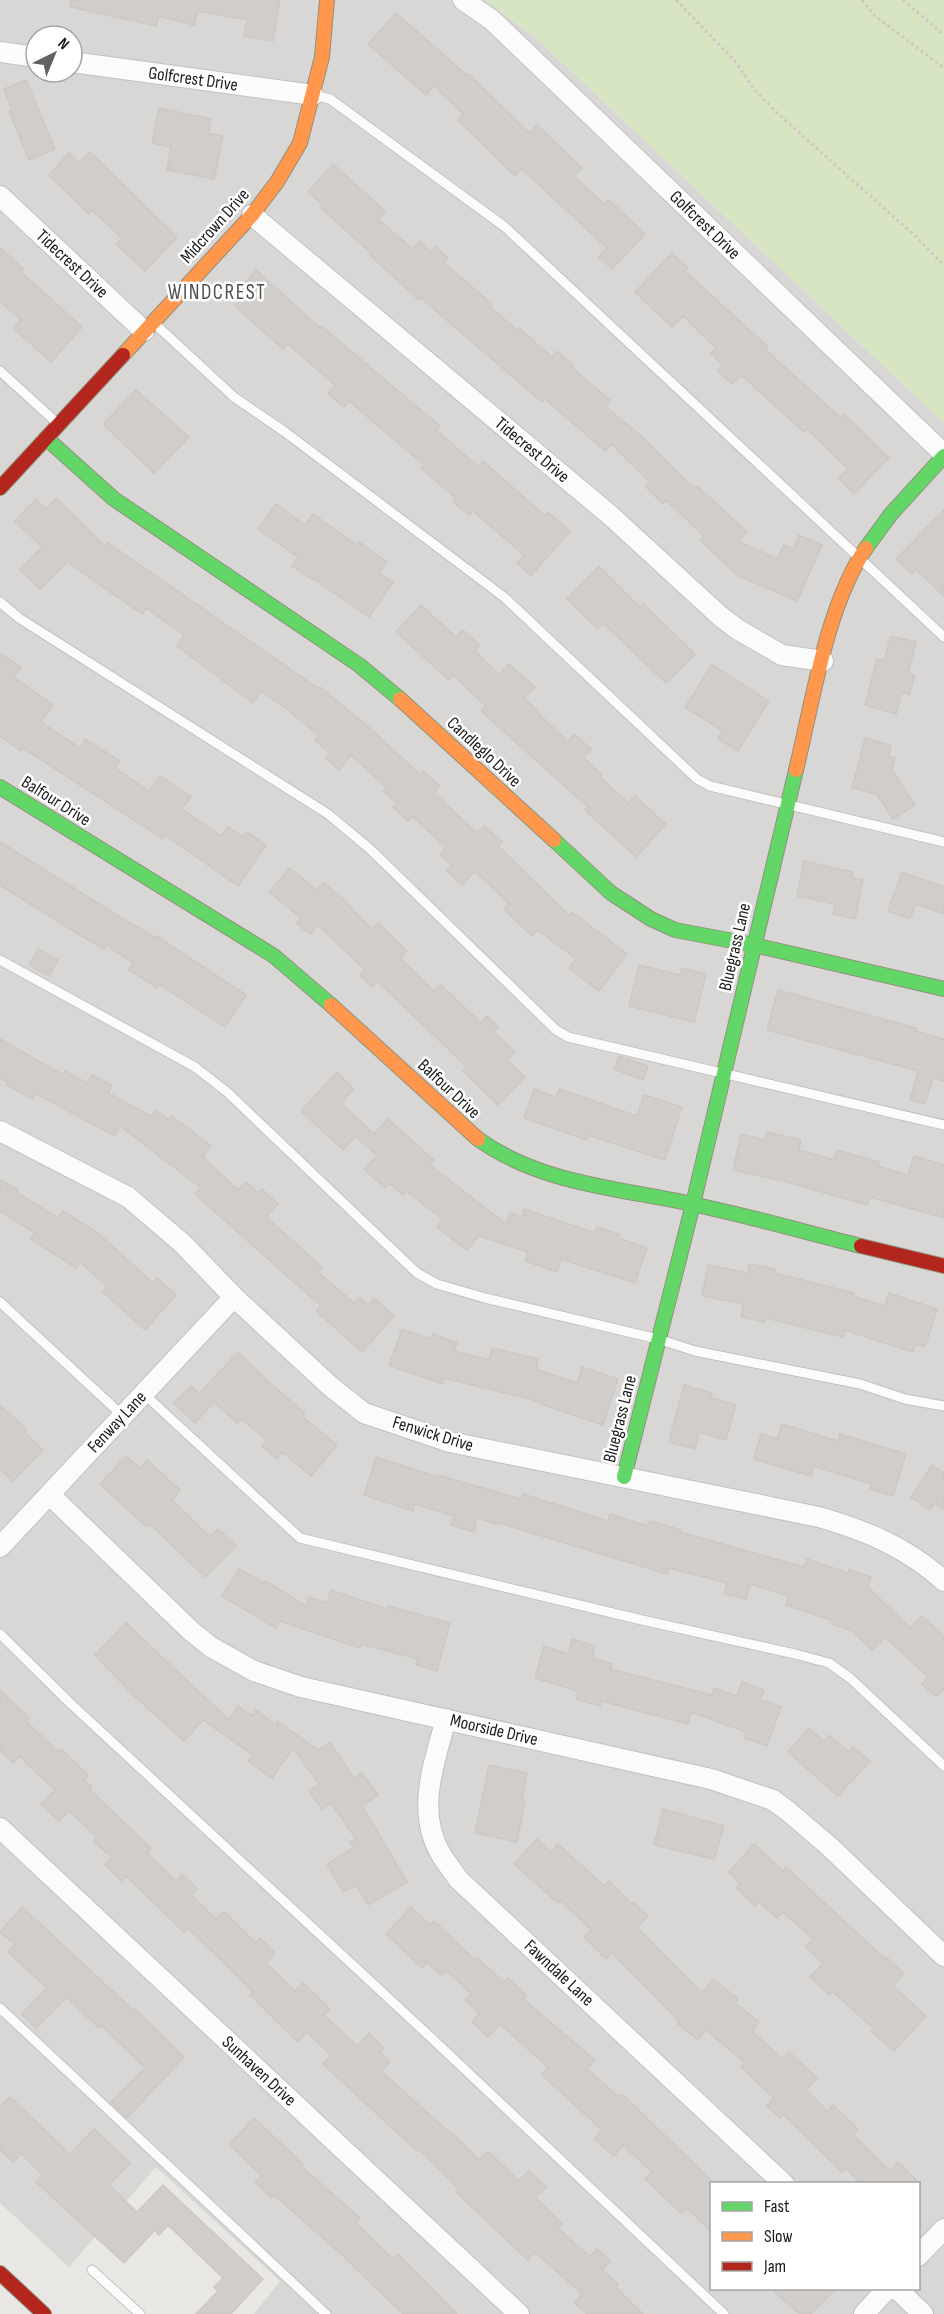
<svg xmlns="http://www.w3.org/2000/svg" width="944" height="2314" viewBox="0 0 944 2314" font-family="'Sofia Sans Condensed',sans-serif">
<rect width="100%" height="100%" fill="#e9e7e4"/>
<path fill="#d8d7d5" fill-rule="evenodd" d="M0,0H485L537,39L944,423V2314H254L280,2281L156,2167L69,2267L0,2203ZM36,36H72V72H36ZM712,2184H918V2288H712Z"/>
<path fill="#d7e5c3" d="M485,0H944V423L537,39Z"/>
<path fill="#d0cdcb" stroke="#ccc8c5" stroke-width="1.5" d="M71,0H280L273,41L244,36L247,20L198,11L194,25L159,16L156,26L70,7Z
M396,13L468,76L469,74L529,133L537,125L582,168L574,176L604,204L608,199L645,234L612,269L599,257L607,248L522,169L515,176L458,120L463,114L434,86L426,95L368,44Z
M26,80L55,149L29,160L9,111L12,110L4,89Z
M159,108L211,119L208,133L223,136L214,179L167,170L171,147L152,143Z
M90,152L177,237L145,271L116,244L122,238L92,210L89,214L49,175L69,153L79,163Z
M333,164L385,211L378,219L413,249L420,241L431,252L436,247L448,258L444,263L492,304L490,307L517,330L519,328L552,357L557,351L574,366L572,368L610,400L605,406L640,435L694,489L697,486L747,532L738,541L777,559L784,545L793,549L799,535L822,545L797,601L737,575L700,540L704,536L666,500L663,504L645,486L650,482L611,444L605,451L545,399L542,402L421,298L419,300L370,255L371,253L321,208L323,205L308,192Z
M0,247L23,269L20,271L82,327L51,362L13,328L21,320L0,301Z
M672,253L688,268L685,271L768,347L765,349L841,418L844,414L889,458L854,494L839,478L848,469L807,429L804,432L741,375L732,384L718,371L723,365L711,353L716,348L683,316L672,327L635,292Z
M256,270L319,327L321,326L440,426L436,430L479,467L483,461L545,516L548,512L570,531L531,576L517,563L524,555L473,511L469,515L453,502L456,498L421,468L424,465L349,401L344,407L328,394L335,385L288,344L283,349L235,306L241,300L234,295Z
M136,390L189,437L154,473L103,424Z
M56,498L105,546L107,542L319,689L320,687L372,730L420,775L423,771L440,786L434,793L477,833L485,826L502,842L498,846L570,916L572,912L627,954L599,991L569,968L576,959L538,930L532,936L504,909L509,904L475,871L462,885L447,871L452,866L440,854L446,847L413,817L408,821L393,807L397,803L383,791L386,787L351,755L339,770L326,758L330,753L315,741L319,736L288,710L261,691L253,703L177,646L184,635L146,608L142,614L67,562L40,589L20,570L42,547L15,521L36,499L46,509Z
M276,504L305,525L313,514L357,545L359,542L387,562L379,573L393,582L369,617L314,579L313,580L292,566L298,557L258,529Z
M944,510V596L916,569L912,574L896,559Z
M599,566L640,607L643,604L695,654L666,683L603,623L597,628L567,599Z
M421,605L456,637L463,630L480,645L475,651L499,675L509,664L535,687L524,698L539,712L538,713L568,742L574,734L591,749L583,757L602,775L600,777L628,803L635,796L666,824L636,857L585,810L588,807L481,711L486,706L453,675L449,680L396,632Z
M891,636L916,642L908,673L915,675L909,695L902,692L896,714L865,705L877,659L884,661Z
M0,653L21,667L14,677L53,705L41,722L80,748L85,739L120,761L115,768L149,791L160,776L191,797L182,809L221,836L228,827L243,837L247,832L266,845L238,886L165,835L163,839L23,748L21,751L0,736Z
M712,665L769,701L738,751L718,739L723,731L685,707Z
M865,738L891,745L889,756L895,758L892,770L915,805L893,819L877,794L852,788Z
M0,842L123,919L156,938L157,936L246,995L225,1027L159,984L157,988L129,970L133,963L106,945L104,949L80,935L0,885Z
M804,861L853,872L852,878L863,880L855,919L833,914L835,904L797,896Z
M290,868L317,890L324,883L341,897L372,929L378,923L407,951L400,958L434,991L441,985L481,1023L487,1016L498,1027L494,1032L515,1052L507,1060L525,1077L498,1105L463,1071L467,1067L377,981L372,987L360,975L365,970L318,925L310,934L296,923L301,918L269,892Z
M902,872L944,887V914L916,904L910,919L888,911Z
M38,949L58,960L49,976L29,965Z
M639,965L680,975L682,968L706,974L694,1022L629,1006Z
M778,990L916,1028L915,1031L944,1039V1081L933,1078L925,1104L910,1100L918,1071L767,1030Z
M0,1039L63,1075L65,1071L87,1083L92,1075L112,1085L108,1093L151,1116L156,1110L169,1120L172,1116L211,1146L203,1157L238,1190L246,1182L258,1193L262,1189L278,1204L266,1217L322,1267L318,1272L354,1303L359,1297L368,1305L374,1298L394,1316L362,1352L316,1311L321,1306L195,1194L201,1188L120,1126L115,1136L35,1093L32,1099L7,1085L9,1083L0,1078Z
M619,1056L648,1066L643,1080L614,1069Z
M337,1072L354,1089L341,1103L374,1134L388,1119L434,1160L430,1165L506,1224L510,1213L522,1217L524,1209L595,1233L597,1227L619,1234L618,1238L647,1248L635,1283L561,1259L557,1272L525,1261L528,1252L479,1236L467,1250L437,1227L443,1219L406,1191L403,1195L389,1183L385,1188L364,1169L377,1155L355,1136L343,1150L301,1111Z
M534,1089L556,1097L559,1089L637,1116L644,1095L682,1107L665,1160L588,1135L587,1140L524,1118Z
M767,1132L801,1140L799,1150L834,1160L837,1150L879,1162L878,1166L908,1175L914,1156L944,1165V1218L870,1197L867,1205L791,1183L733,1170L741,1134L765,1140Z
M0,1180L18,1189L16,1192L58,1218L63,1211L98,1233L153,1283L157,1278L176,1295L145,1330L103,1292L107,1286L80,1262L76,1268L31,1239L35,1233L0,1211Z
M749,1264L776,1269L775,1273L854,1293L853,1296L885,1306L889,1293L937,1309L925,1347L916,1344L913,1352L844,1330L843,1337L766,1318L765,1322L741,1317L744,1304L702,1296L708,1265L748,1273Z
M402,1329L431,1339L433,1334L457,1343L454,1351L489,1360L492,1348L538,1359L536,1369L577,1383L582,1367L618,1379L603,1425L541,1404L542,1402L444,1378L442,1384L389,1365Z
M238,1352L272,1385L305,1413L302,1416L337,1445L311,1476L282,1452L277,1459L262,1446L267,1440L241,1419L237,1423L214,1402L195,1423L174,1403L191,1386L199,1394Z
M684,1385L712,1393L711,1398L736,1405L726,1440L699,1432L695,1449L669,1442Z
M0,1405L27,1430L24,1432L43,1450L13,1481L0,1469Z
M782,1424L838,1441L840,1434L906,1454L893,1496L870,1489L871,1484L814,1466L811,1476L754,1459L761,1434L777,1439Z
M126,1456L140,1468L147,1460L180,1490L172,1500L210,1537L218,1529L236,1546L205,1577L150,1524L147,1527L100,1484Z
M376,1457L438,1477V1475L521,1499L523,1494L608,1521L610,1514L648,1526L650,1521L681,1530L680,1532L804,1567L807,1559L848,1573L849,1570L871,1577L868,1587L910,1628L922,1616L944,1636V1691L943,1690L936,1697L922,1684L928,1677L885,1637L872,1650L851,1630L832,1624L833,1621L786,1605L788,1596L750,1584L746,1599L724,1594L727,1583L669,1568L667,1574L496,1522V1524L477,1518L474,1532L451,1525L454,1516L415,1504L413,1511L364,1495Z
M932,1465L944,1473V1509L935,1503L930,1510L911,1497Z
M239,1569L264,1583L266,1581L306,1606L309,1597L327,1603L331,1590L387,1609L388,1606L450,1623L437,1671L416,1665L418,1659L361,1644L360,1648L280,1621L276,1628L222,1596Z
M126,1623L229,1720L238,1706L252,1716L256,1710L278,1726L277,1721L318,1750L330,1742L354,1778L362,1773L378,1795L362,1806L407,1882L368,1905L356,1885L343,1892L327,1864L353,1848L350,1842L356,1839L331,1803L322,1809L309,1791L319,1784L293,1748L272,1778L248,1761L253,1755L203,1720L184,1741L133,1695L95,1655Z
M572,1639L595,1646L592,1658L612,1664L610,1669L712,1695L714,1688L737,1696L742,1682L764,1690L760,1699L781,1707L767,1746L744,1738L746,1732L691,1712L688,1724L601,1701L600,1706L576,1699L578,1691L535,1678L544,1646L569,1654Z
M0,1690L29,1718L26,1721L58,1752L61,1749L88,1775L84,1779L92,1787L90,1790L151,1848L147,1853L176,1881L182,1874L197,1889L191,1895L216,1919L224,1911L256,1943L260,1938L275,1953L266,1963L295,1991L303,1983L330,2009L324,2015L357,2046L369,2033L384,2049L380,2053L390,2062L381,2071L451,2134L452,2133L479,2160L488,2151L519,2181L529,2171L546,2187L535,2197L562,2224L558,2228L590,2257L597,2249L610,2261L602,2270L618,2284L616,2287L643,2314H587L574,2303L582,2294L535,2252L528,2260L456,2192L459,2189L419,2149L417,2151L323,2064L331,2055L307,2032L298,2042L250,1995L253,1992L188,1928L184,1932L126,1876L122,1881L105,1865L112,1857L93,1841L97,1837L69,1811L59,1821L41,1804L55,1790L19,1756L13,1763L0,1750Z
M809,1728L824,1741L829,1735L849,1752L853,1747L870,1761L838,1796L788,1752Z
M489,1765L527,1773L522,1799L525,1800L517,1842L475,1833Z
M663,1809L724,1826L714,1859L654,1845Z
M537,1839L551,1852L558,1844L604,1886L609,1881L632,1904L634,1903L648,1916L637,1927L702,1993L713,1979L738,1999L735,2003L759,2022L752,2031L782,2059L789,2052L817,2078L806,2090L827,2111L833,2105L858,2129L853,2134L890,2171L898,2162L920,2184H861L846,2168L842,2172L783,2114L780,2118L767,2106L774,2098L741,2067L745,2063L706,2030L698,2040L677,2023L679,2021L612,1953L606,1959L584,1937L591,1930L560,1900L558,1903L514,1864Z
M754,1844L783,1871L786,1867L885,1959L886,1957L904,1973L893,1986L926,2016L894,2051L871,2031L873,2028L832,1991L829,1995L810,1977L823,1963L806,1947L813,1939L783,1912L777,1918L759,1902L755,1906L736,1887L740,1883L729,1872Z
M22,1907L133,2010L135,2009L184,2057L127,2118L111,2102L145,2068L102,2026L99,2028L67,1997L36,2028L22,2014L47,1988L8,1952L15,1944L0,1932Z
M411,1907L430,1925L434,1921L475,1960L477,1958L504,1982L508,1978L526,1995L523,1999L595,2060L587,2069L619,2097L622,2094L711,2180V2232L687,2208L681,2213L645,2179L652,2172L623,2145L614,2156L594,2139L602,2130L541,2074L548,2067L500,2024L488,2037L472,2022L479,2013L465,2000L471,1994L446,1970L441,1976L427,1962L422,1968L386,1934Z
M10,2097L70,2154L94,2129L130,2163L109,2185L137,2212L163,2185L263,2279L231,2314H196L218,2291L214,2287L223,2278L168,2225L159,2235L155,2230L124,2263L36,2182L43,2175L21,2153L13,2162L0,2150V2107Z
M254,2118L303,2164L301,2166L360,2218L356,2223L393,2259L398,2254L457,2314H403L343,2256L274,2195L271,2198L255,2182L262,2176L229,2144Z
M772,2289H835L811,2314H799Z"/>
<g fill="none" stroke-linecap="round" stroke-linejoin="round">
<g stroke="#c2c1c0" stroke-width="11">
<path id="lane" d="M313,95L330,99L505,227L944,637
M154,323L234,397L285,432L504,597L697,779L710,786L944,842
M0,371L56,422
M0,602L19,618L328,814L370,849L556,1030L568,1037L944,1125
M0,960L195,1067L227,1092L417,1273L437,1284L485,1298L658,1339L695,1351L860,1384L905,1399L944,1406
M0,1302L123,1416
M144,1394L300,1538L642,1620L795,1654L829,1663L850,1678L944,1766
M0,1634L70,1703L424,2031L724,2314
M0,2008L326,2314
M92,2270L140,2314"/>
</g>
<g stroke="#c2c1c0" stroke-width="22">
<path id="street" d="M463,0L492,20L944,454
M0,52L36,57
M72,62L313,95
M0,196L144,331
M252,215L611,516L720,616L737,629L782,655L823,661
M0,1131L128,1197L182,1243L234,1297L330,1386L364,1413L450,1442L819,1517C867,1531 906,1547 944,1581
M50,1495L191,1631L211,1647L254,1671L301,1687L711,1779L773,1800L789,1812L830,1847L944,1956
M0,1547L234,1297
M446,1719C434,1764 415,1812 442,1856C447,1864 453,1871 458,1879L784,2184
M0,1828L519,2314
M918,2256L944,2229
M896,2288L923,2314
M864,2314L888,2288"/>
</g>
<g stroke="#91917d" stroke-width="16">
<path id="fast" d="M46,438L114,499L359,665L400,699
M866,548L891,514L944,456
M0,787L274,956L331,1005
M554,840L611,893L651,919L675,930L754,945L944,989
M478,1139C541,1184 618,1188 692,1204C749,1216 805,1232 861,1246
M624,1477L693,1204L796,770"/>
</g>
<g stroke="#91917d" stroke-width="16">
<path id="slow" d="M123,355L252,215L277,182L300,143L322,57L327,0
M400,699L554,840
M796,770C813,701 826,607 866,548
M331,1005L478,1139"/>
</g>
<g stroke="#91917d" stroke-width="16">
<path id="jam" d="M0,488L123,355
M861,1246L944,1266
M0,2273L44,2314"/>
</g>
<path stroke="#d4c6c5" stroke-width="3" stroke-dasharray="3 3" stroke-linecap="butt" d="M676,0L734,60L755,90L777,113L913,234L944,265
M862,0L875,16L944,68
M903,0L944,35"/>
<use href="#lane" stroke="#fcfbfb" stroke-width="9"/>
<use href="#street" stroke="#fcfbfb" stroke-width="20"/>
<use href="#fast" stroke="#63d668" stroke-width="14"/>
<use href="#slow" stroke="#ff974d" stroke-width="14"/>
<use href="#jam" stroke="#b3261e" stroke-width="14"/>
</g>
<g text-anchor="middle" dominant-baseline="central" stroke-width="5" stroke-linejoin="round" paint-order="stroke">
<g font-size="18" fill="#1b1b1b" stroke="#fff">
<text transform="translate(193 79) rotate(8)">Golfcrest Drive</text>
<text transform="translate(705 225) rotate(44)">Golfcrest Drive</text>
<text transform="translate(215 226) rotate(-48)">Midcrown Drive</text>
<text transform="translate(72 264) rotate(43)">Tidecrest Drive</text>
<text transform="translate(532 450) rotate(40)">Tidecrest Drive</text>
<text transform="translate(484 752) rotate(43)">Candleglo Drive</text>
<text transform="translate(56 801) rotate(32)">Balfour Drive</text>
<text transform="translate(735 947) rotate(-77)">Bluegrass Lane</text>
<text transform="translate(449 1089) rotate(43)">Balfour Drive</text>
<text transform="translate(620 1419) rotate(-76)">Bluegrass Lane</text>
<text transform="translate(117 1422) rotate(-47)">Fenway Lane</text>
<text transform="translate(433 1434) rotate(17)">Fenwick Drive</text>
<text transform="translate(494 1730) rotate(13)">Moorside Drive</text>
<text transform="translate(559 1973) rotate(43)">Fawndale Lane</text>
<text transform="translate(259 2071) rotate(43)">Sunhaven Drive</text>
</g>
<g font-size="21" letter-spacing="1.5" fill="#4e4e4e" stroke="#fff">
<text x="217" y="292">WINDCREST</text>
</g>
</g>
<rect x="710" y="2182" width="210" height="108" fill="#ffffff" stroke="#a4a4a4" stroke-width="1.5"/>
<rect x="722" y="2202" width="30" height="9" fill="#63d668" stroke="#a4a4a4" stroke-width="1.5"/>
<text x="764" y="2212" font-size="18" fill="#1b1b1b">Fast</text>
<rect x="722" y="2232" width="30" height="9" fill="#ff974d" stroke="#a4a4a4" stroke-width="1.5"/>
<text x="764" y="2242" font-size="18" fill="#1b1b1b">Slow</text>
<rect x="722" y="2262" width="30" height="9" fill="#b3261e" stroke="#a4a4a4" stroke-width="1.5"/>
<text x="764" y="2272" font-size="18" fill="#1b1b1b">Jam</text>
<g transform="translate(54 54) rotate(43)"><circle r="28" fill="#ffffff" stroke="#a4a4a4" stroke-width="1.5"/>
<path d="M0-4.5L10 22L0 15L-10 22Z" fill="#636261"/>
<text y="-9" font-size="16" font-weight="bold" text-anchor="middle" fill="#1b1b1b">N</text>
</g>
</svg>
